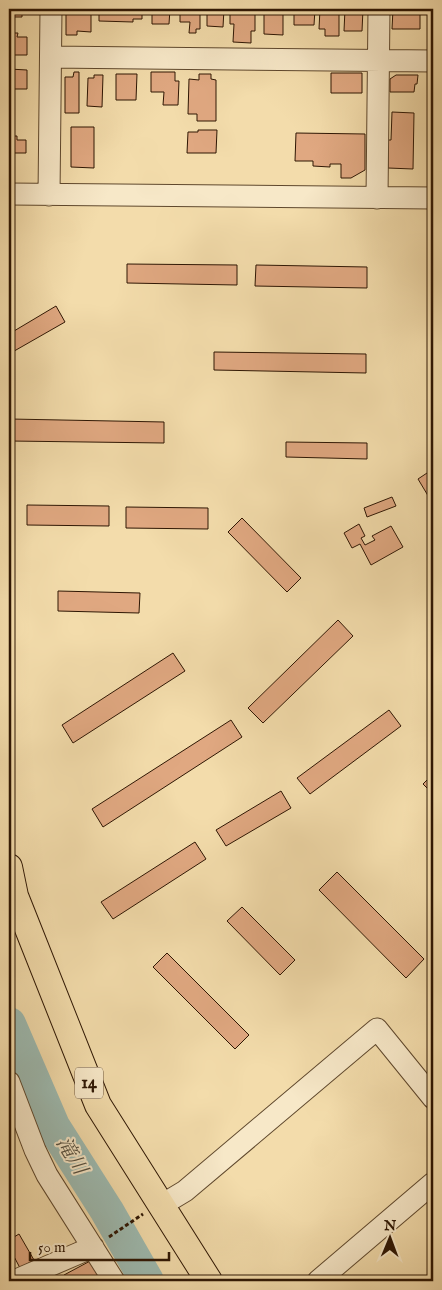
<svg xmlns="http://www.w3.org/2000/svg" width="442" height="1290" viewBox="0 0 442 1290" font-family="'IM FELL English','Noto Serif JP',serif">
<rect width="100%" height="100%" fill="#f3dcab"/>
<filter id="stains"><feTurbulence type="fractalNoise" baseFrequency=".004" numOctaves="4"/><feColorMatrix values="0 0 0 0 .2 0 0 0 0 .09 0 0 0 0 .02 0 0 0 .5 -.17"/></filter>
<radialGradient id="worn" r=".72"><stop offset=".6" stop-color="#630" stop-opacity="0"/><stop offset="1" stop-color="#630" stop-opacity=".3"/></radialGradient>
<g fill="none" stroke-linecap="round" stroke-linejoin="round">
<path stroke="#9dbab0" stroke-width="34" d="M9,1024L53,1126L107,1211L147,1281"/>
</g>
<path fill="#e0a881" stroke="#2e1603" d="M9,9H22V17H9Z
M66,9H91V32L77,31V35H66Z
M99,9H142V19H133V22L99,21Z
M152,9H170L169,24H152Z
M180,9H200V29H196V33H189L190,22H180Z
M207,9H224L223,27L207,26Z
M230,9H255V31H251V43L233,42L234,24H230Z
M264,9H283V35L264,34Z
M294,9H315L314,25H294Z
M320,9H339V36H325V29H319Z
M345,9H363L362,31H344Z
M393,9H420V29H392Z
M431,9H433V25H431Z
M9,33H18L17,37H27V55H9Z
M9,69L27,70V89H9Z
M74,72H79V113H65V77H73Z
M151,72H175V81H179L178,105H163L164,92H151Z
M331,73H362V93H331Z
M116,74H137L136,100H116Z
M199,74H211V79L216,80V121H197V114H188L189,79L199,80Z
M94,75H103L102,107L87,106L88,78H94Z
M396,75H418L417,84H415L414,92H390V79Z
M430,89H433V124H429Z
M392,112L414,113L413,169L388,168V140H391Z
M71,127H94V168L71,167Z
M198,130H217L216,153H187L188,132H198Z
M296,133L365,134V170L351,178H341V164H330V167L313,166V161H295Z
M9,136H17V140H26V153H12V157H9Z
M127,264L237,265V285L127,283Z
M256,265L367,267V288L255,286Z
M56,306L65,322L9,354V334Z
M214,352L366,354V373L214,370Z
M10,419L164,422V443L10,441Z
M286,442L367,443V459L286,457Z
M433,469V504L418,479Z
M392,497L396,506L367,517L364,508Z
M27,505L109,506V526L27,525Z
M126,507L208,508V529L126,528Z
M242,518L301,578L287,592L228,532Z
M359,524L365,536L361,538L365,545L375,540L372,536L391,526L403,547L371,565L360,544L352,548L344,533Z
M58,591L140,593L139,613L58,611Z
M338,620L353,636L263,723L248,708Z
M173,653L185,671L73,743L62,725Z
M389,710L401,726L310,794L297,778Z
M231,720L242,737L103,827L92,809Z
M433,774V794L423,784Z
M281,791L291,808L226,846L216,830Z
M195,842L206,859L113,919L101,902Z
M337,872L424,959L406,978L319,890Z
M242,907L295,960L280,975L227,921Z
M167,953L249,1035L235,1049L153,967Z
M19,1234L34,1260L20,1268L9,1247V1240Z
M92,1260L104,1281H67L64,1275Z"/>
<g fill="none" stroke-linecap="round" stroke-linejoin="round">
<g stroke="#5f482d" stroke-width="23">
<path id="minor" d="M51,57L433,61
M9,194L433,198
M49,195L51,9
M377,198L379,9
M9,1082L35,1150L47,1175L114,1281
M160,1206L185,1191L377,1029L433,1098
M14,1281L93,1247
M318,1281L433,1183"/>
</g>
<g stroke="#2e1603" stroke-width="28">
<path id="major" d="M9,867L15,896L98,1105L209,1281"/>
</g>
<path stroke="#2e1603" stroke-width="3" stroke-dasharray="4 2.5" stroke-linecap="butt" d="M109,1237L143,1214"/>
<use href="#minor" stroke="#f7e8c8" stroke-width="21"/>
<use href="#major" stroke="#f3dcab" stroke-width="26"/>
</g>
<g text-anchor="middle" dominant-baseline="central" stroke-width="4" stroke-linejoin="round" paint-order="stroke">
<rect fill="#f7e8c8" stroke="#6a553e" stroke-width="1" x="75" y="1067.5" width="28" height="31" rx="4"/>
<g font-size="18" font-weight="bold" fill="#2e1603">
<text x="89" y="1083">14</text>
</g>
<g font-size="20" font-style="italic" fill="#554f40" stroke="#f7e8c8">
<text transform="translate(71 1156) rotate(59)">滝川</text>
</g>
</g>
<rect width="442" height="1290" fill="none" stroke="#f3dcab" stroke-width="30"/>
<rect x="10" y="10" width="422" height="1270" fill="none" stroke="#2e1603" stroke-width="2.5"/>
<rect x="15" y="15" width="412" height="1260" fill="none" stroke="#2e1603"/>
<g transform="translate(390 1238) rotate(1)" stroke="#f7e8c8" stroke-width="4" paint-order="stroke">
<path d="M0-4L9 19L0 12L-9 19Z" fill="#2e1603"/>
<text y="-8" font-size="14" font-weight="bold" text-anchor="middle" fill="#2e1603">N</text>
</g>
<path d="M30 1252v8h139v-8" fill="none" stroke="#2e1603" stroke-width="2.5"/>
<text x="38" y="1252" font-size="15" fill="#2e1603" stroke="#f7e8c8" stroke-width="4" paint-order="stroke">50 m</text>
<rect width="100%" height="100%" filter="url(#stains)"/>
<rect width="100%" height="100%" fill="url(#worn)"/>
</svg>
